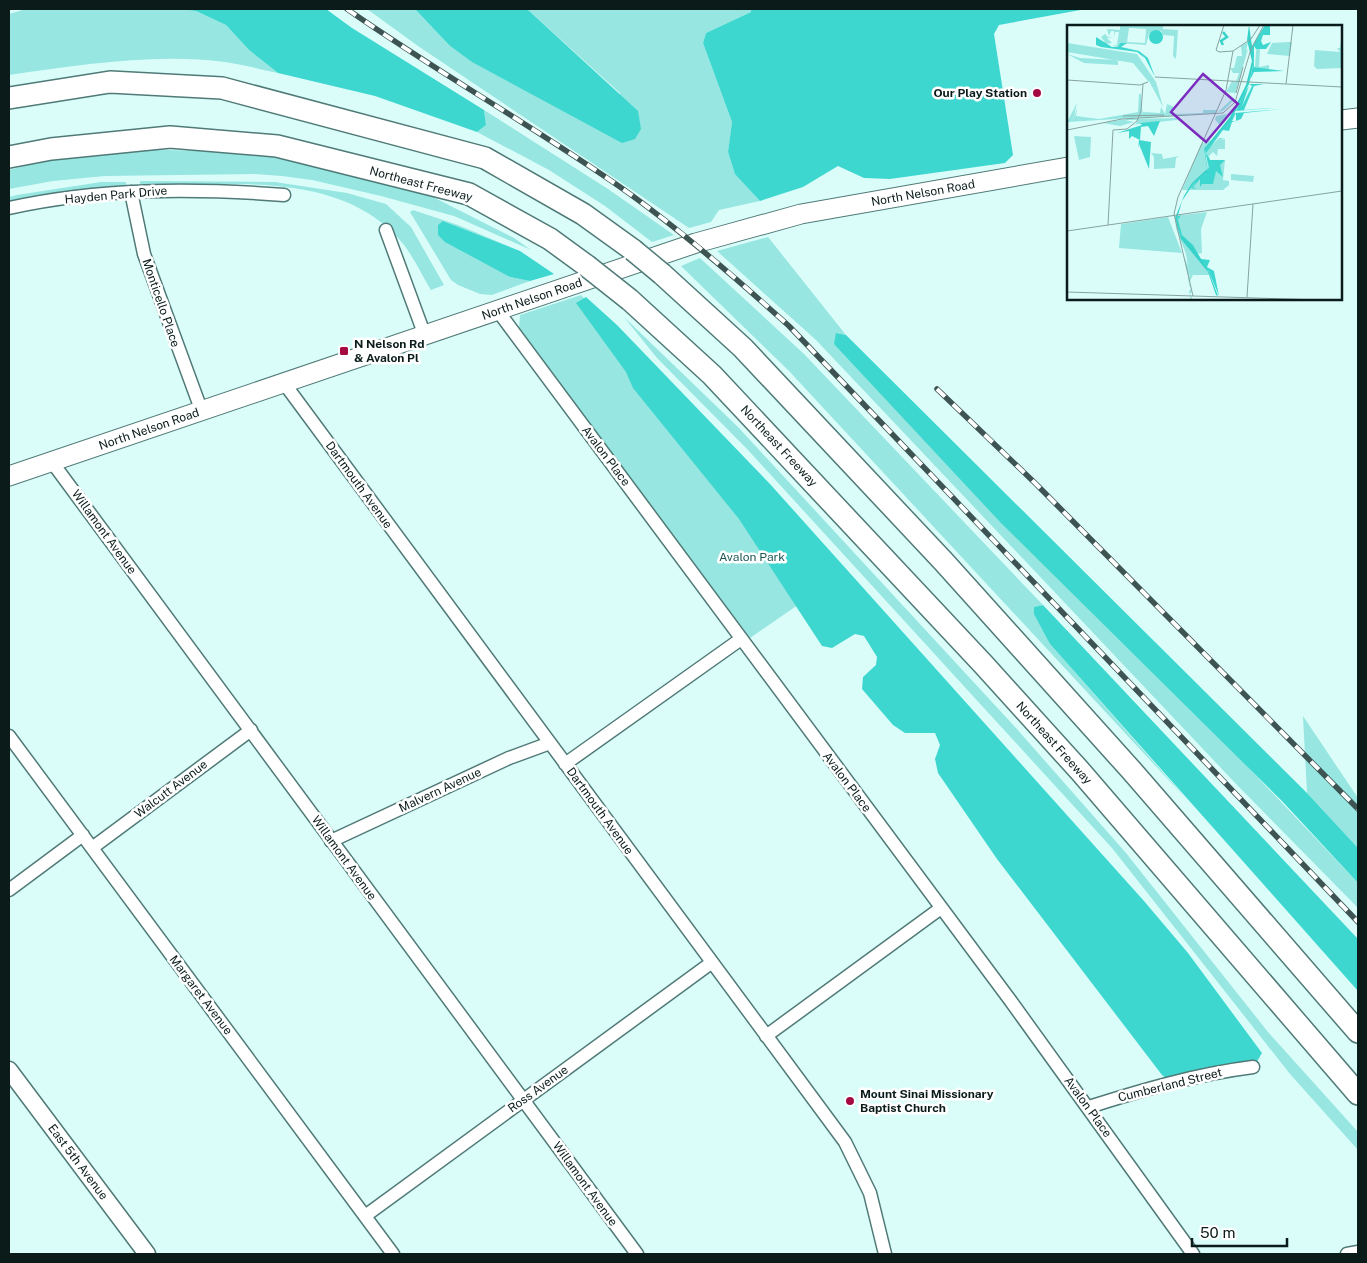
<svg xmlns="http://www.w3.org/2000/svg" width="1367" height="1263" viewBox="0 0 1367 1263" font-family="'Public Sans',sans-serif">
<rect width="100%" height="100%" fill="#dafdfa"/>
<path fill="#97e6e1" d="M26,9H179L196,11L226,25L249,50L278,73C260,69 243,65 225,62C154,53 80,65 9,75V14Z
M367,9H415L449,45L621,94L527,9H751V12L706,33L703,43L732,122L728,152L735,173L760,201L719,210L711,222L689,228L418,46Z
M484,110L608,189L674,235L652,242L605,206L549,170L477,132L486,125Z
M137,149L229,152L280,157L427,194L514,238L531,250L454,216L381,196L312,180L282,176L255,174L105,176L53,181L9,189V170L47,160Z
M140,181L275,182L347,193L386,204L411,227L444,285L431,290C421,274 412,253 399,239C338,170 223,184 140,188Z
M101,182H126V188L9,204V197L17,195Z
M413,210L458,225L520,251L443,221L510,277L530,281L492,295L480,294L458,285L451,280L410,212Z
M768,237L846,335L836,333L1358,883V908L1238,786L816,340L717,251Z
M700,258L804,354L1043,605L1034,607L1050,644L1189,802L789,371L681,266Z
M581,295L822,560L818,591L750,638L519,329L520,315Z
M624,317L738,427L1016,728L1126,853L1268,1032L1358,1132V1150L1290,1074L1112,848L748,450L657,358Z
M1303,716L1358,798V848L1307,793Z"/>
<path fill="#3ed7cf" d="M179,9H326L352,28L484,110L486,125L477,132L375,96L278,73L249,50L226,25L196,11Z
M415,9H527L638,111L641,129L635,139L622,143L472,62L449,45Z
M751,9H1086L999,25L994,34L1013,155L1005,163L890,179L864,178L838,166L803,187L760,201L735,174L728,152L732,122L703,43L706,33L751,12Z
M443,221L520,251L554,274L530,281L510,277L445,242L438,235V225Z
M586,297L617,325L770,484L1144,901L1188,953L1262,1053L1256,1063L1171,1082L1162,1075L997,859L938,773L935,759L940,745L935,733H905L893,725L862,689L863,677L876,665L877,657L864,636L855,634L832,648L822,646L739,519L633,388L626,372L576,303Z
M836,333L846,335L1307,793L1358,848V883L1282,801L1001,523L834,344Z
M1043,605L1358,939V991L1050,644L1034,614V607Z"/>
<g fill="none" stroke-linecap="round" stroke-linejoin="round">
<g stroke="#507a77" stroke-width="15">
<path id="street" d="M131,192L144,254L202,412
M9,208C99,188 192,188 284,195
M386,230L425,336
M498,311L1010,1000L1193,1254
M284,383L845,1142L870,1193L885,1254
M52,462L637,1254
M9,736L393,1254
M565,764L741,639
M331,841L509,758L550,743
M92,848L251,730
M9,890L83,835
M766,1036L941,908
M1089,1107C1142,1090 1197,1074 1253,1067
M365,1216L711,963
M1347,1254L1358,1252"/>
</g>
<g stroke="#507a77" stroke-width="19">
<path id="secondary" d="M9,1070L147,1254"/>
</g>
<g stroke="#507a77" stroke-width="21">
<path id="primary" d="M1341,120L1358,118
M9,476L696,243L801,214L1068,167"/>
</g>
<g stroke="#507a77" stroke-width="24">
<path id="highway" d="M9,98L110,82L222,88L485,158L583,214L633,250
M9,157L51,149L170,137L277,146L469,194L550,239L587,266
M662,274L743,348L944,562L1132,771L1358,1032
M630,300L712,375L984,665L1080,771L1358,1094"/>
</g>
<use href="#street" stroke="#fff" stroke-width="12"/>
<use href="#secondary" stroke="#fff" stroke-width="16"/>
<use href="#primary" stroke="#fff" stroke-width="19"/>
<use href="#highway" stroke="#fff" stroke-width="21"/>
<g stroke="#3e5452" stroke-width="5.5">
<path id="rail" d="M347,9C437,72 533,126 623,189C682,231 736,278 789,326L1358,922
M937,389L1036,484L1358,809"/>
</g>
<use href="#rail" stroke="#fff" stroke-width="4" stroke-dasharray="11" stroke-linecap="butt"/>
<g stroke="#507a77" stroke-width="24" stroke-linecap="butt">
<path id="highway-bridge" d="M633,250L662,274
M587,266L630,300"/>
</g>
<use href="#highway-bridge" stroke="#fff" stroke-width="21"/>
</g>
<g fill="#a40941" stroke="#fff" stroke-width="2">
<circle cx="1037" cy="93" r="5"/>
<rect x="339" y="346" width="10" height="10" rx="2.5"/>
<circle cx="850" cy="1101" r="5"/>
</g>
<g text-anchor="middle" dominant-baseline="central" stroke-width="5" stroke-linejoin="round" paint-order="stroke">
<g font-size="12" font-weight="bold" fill="#0a1b1a" stroke="#fff" text-anchor="start">
<text x="1027" y="93" text-anchor="end">Our Play Station</text>
<text x="354" y="344">N Nelson Rd<tspan x="354" dy="14">&amp; Avalon Pl</tspan></text>
<text x="860" y="1094">Mount Sinai Missionary<tspan x="860" dy="14">Baptist Church</tspan></text>
</g>
<g font-size="12" fill="#0a1b1a" stroke="#fff">
<text transform="translate(421 184) rotate(15)">Northeast Freeway</text>
<text transform="translate(923 193) rotate(-10)">North Nelson Road</text>
<text transform="translate(116 195) rotate(-5)">Hayden Park Drive</text>
<text transform="translate(532 299) rotate(-19)">North Nelson Road</text>
<text transform="translate(161 303) rotate(71)">Monticello Place</text>
<text transform="translate(149 429) rotate(-19)">North Nelson Road</text>
<text transform="translate(779 446) rotate(47)">Northeast Freeway</text>
<text transform="translate(606 456) rotate(53)">Avalon Place</text>
<text transform="translate(359 485) rotate(54)">Dartmouth Avenue</text>
<text transform="translate(104 532) rotate(54)">Willamont Avenue</text>
<text transform="translate(1054 743) rotate(48)">Northeast Freeway</text>
<text transform="translate(847 782) rotate(53)">Avalon Place</text>
<text transform="translate(171 789) rotate(-37)">Walcutt Avenue</text>
<text transform="translate(440 790) rotate(-25)">Malvern Avenue</text>
<text transform="translate(600 811) rotate(54)">Dartmouth Avenue</text>
<text transform="translate(344 858) rotate(54)">Willamont Avenue</text>
<text transform="translate(201 995) rotate(53)">Margaret Avenue</text>
<text transform="translate(1170 1085) rotate(-14)">Cumberland Street</text>
<text transform="translate(538 1089) rotate(-36)">Ross Avenue</text>
<text transform="translate(1088 1107) rotate(54)">Avalon Place</text>
<text transform="translate(78 1162) rotate(53)">East 5th Avenue</text>
<text transform="translate(585 1184) rotate(54)">Willamont Avenue</text>
</g>
<g font-size="12" fill="#1a5855" stroke="#fff">
<text x="752" y="557">Avalon Park</text>
</g>
</g>
<g transform="translate(1067 25)">
<rect width="275" height="275" fill="#dafdfa"/>
<path d="M53,0H96V4L111,5L109,34L106,31L107,11L96,10L94,6L82,9L79,20L53,18L51,22L45,21L50,20L52,7H48L47,12L40,13L45,18L39,19L34,12L38,9L41,12H47V6H44L42,11L40,4L53,5ZM62,3L79,4L78,18L60,17ZM190,13L189,24L195,23L199,24H193L192,42L202,40V45L188,42ZM274,15L275,43L250,44L247,41L248,25L273,27L270,23H273ZM181,17L179,26L181,24L166,76L156,86L151,87L167,72L168,68L159,67L165,56L169,57L172,48H166L163,43H167L170,31H175L174,21ZM221,17H225L223,31L200,29L205,18ZM0,18L70,29L89,57L96,82L82,56L73,59L81,56L66,38L0,27ZM0,29L13,33L51,35V40L17,38ZM72,69H74L75,89L76,84V87L93,88L94,82L98,89L100,79L107,82L104,89L136,88V85H150L149,88L0,97L10,78L6,95L10,83L9,91L32,94L71,87ZM165,88L159,90V94L137,125L140,144L132,152L141,147L139,125L152,113H157L154,115L158,114V124H151L150,131L146,127L142,131L143,135H158L156,155L162,156V160L156,165H115L134,119L144,115L154,101L148,95L149,91ZM111,93L110,95L63,100H68L71,95H58L67,97L53,101L36,98L60,94ZM7,111L24,112L23,132L12,135ZM84,128L95,129L96,134L112,131L109,133L108,143L87,144V132ZM164,149L187,151L186,157L164,155ZM140,187L134,204L135,228L129,229L143,250H126L122,258L125,266L123,269L126,275H124L122,266L124,264L122,260L121,251L124,250H121L116,229L121,241L119,229L109,203L108,191ZM101,192L115,228L52,223L54,199Z" fill="#97e6e1" fill-rule="evenodd"/>
<path d="M198,0H203V10H196L194,16L196,20L204,17L199,24H189L187,21V42L217,46L187,47L183,55L187,35L184,23ZM82 12a7 7 0 1 1 14 0a7 7 0 1 1-14 0ZM29,12L45,22H51L53,18H60L54,22L72,26L81,33L88,52L78,33L70,27L34,22L29,20ZM182,59H197L187,61L177,85L216,82L169,86L176,70L182,61L175,81L185,61ZM215,84L177,88L174,94L169,96V88L165,96L169,97H165L162,106L156,105L139,128L143,135H158L153,140L156,152L149,146L146,159H135L133,162V154L126,162L130,164L124,163L130,155L139,149L142,142L138,126L168,88ZM93,96L87,111L81,101L74,102L73,115L65,111L62,114V106L50,108L75,100L73,98ZM72,115L84,117L82,144L72,119L71,124ZM114,190L111,195L115,210L126,220L134,234L143,235L140,242L147,246L152,271L141,245L113,209L110,197L111,191Z" fill="#3ed7cf"/>
<path d="M182,0L187,35L182,59L165,93L138,126L141,147L127,158L115,176L110,194L113,209L126,222L141,245L151,271L149,270L141,247L114,214L108,193L117,171L125,158L140,144L137,124L163,92L179,60L185,36L180,15Z" fill="#36d2ca"/>
<path fill="none" stroke="#36d2ca" stroke-width="2.5" d="M156,20L154,16L160,12L156,7"/>
<path fill="none" stroke="#87a3a0" stroke-width="1" d="M157,0L149,25L152,27L166,26L184,14L193,0M88,52L275,62M0,55L73,60L81,57M219,59L226,0M169,68L176,42M56,91L97,90M0,105L55,94L156,88L168,77L184,24L197,0M41,200L46,105L60,104L70,96L74,86L76,59M0,206L275,166M0,267L252,275M126,271L107,189L111,172L159,65L166,26M180,272L186,179"/>
<path fill="#7b2cbf" fill-opacity="0.15" stroke="#7b2cbf" stroke-width="2.5" d="M136,49L171,79L139,117L104,87Z"/>
<rect width="275" height="275" fill="none" stroke="#0a1b1a" stroke-width="2.5"/>
</g>
<rect width="1367" height="1263" fill="none" stroke="#0a1b1a" stroke-width="20"/>
<path d="M1192 1238v8h95v-8" fill="none" stroke="#0a1b1a" stroke-width="2.5"/>
<text x="1200" y="1238" font-size="15" fill="#0a1b1a" stroke="#ffffff" stroke-width="4" paint-order="stroke">50 m</text>
</svg>
